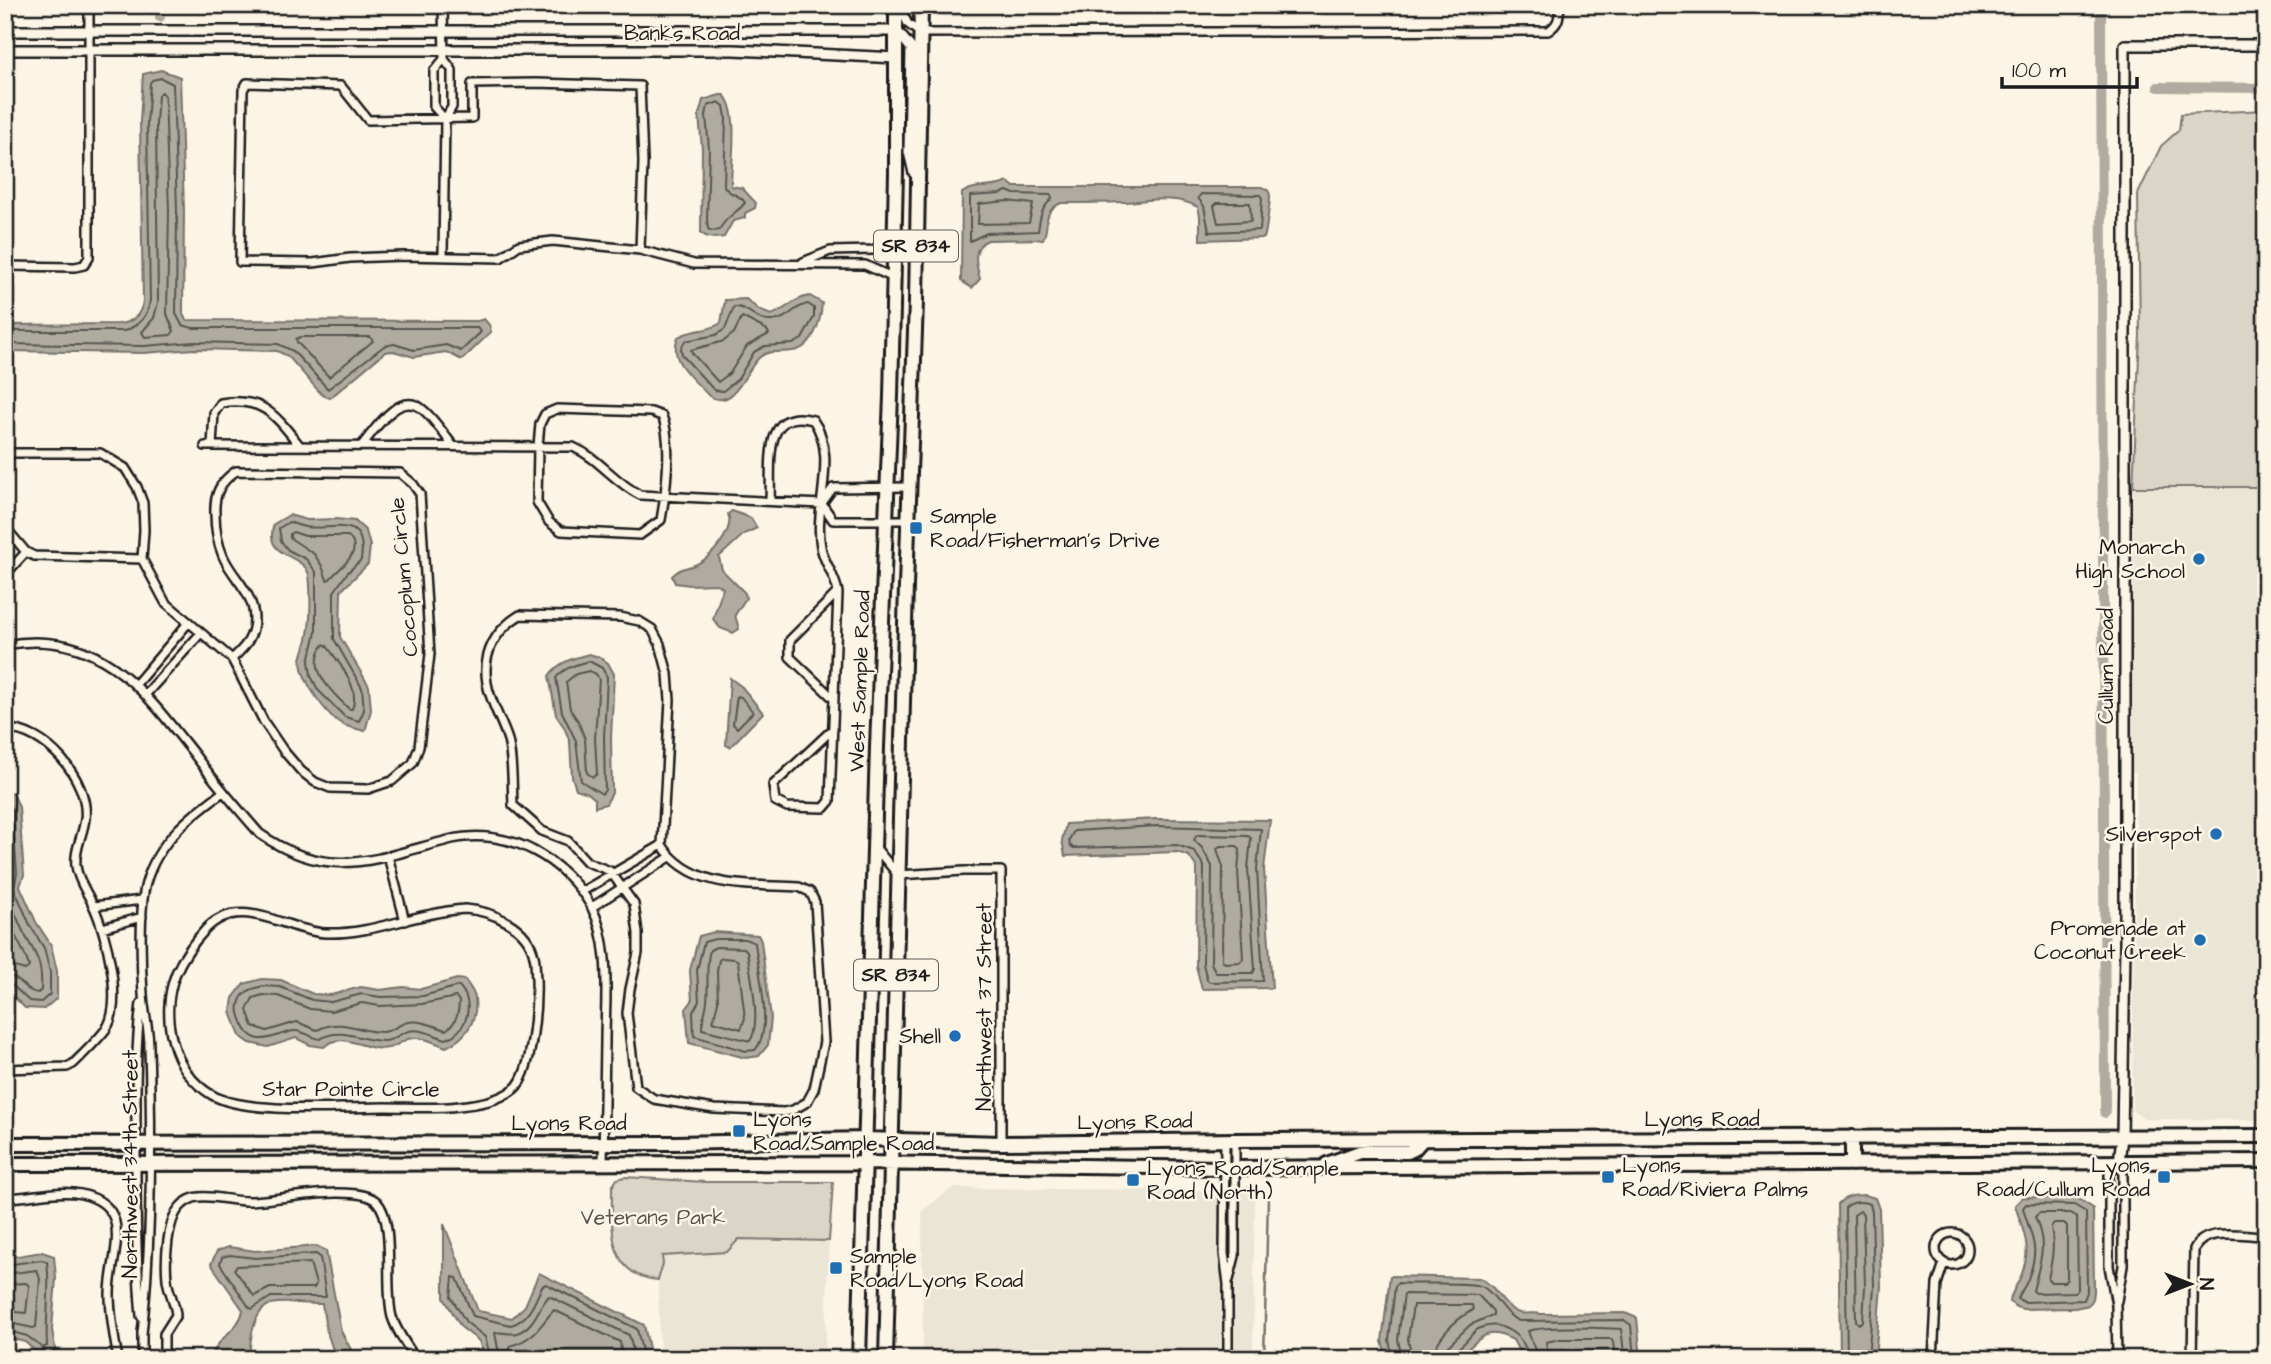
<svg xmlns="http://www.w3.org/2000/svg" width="2271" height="1364" viewBox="0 0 2271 1364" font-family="'Architects Daughter',sans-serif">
<rect width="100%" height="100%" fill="#fcf5e5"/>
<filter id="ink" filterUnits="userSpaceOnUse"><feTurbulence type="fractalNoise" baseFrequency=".0143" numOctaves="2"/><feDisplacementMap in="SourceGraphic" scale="14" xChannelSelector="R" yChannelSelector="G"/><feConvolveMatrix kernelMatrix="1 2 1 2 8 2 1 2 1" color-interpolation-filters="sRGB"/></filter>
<g filter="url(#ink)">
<path fill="#ebe5d6" d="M944,5H1284V15L942,17Z
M2133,487H2266V1120L2146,1119L2132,1111L2136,773H2132Z
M952,1188L1255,1191L1253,1359H923L922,1211Z
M739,1239L829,1241L825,1359H660L658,1280L662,1256L727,1252Z"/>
<path fill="#dbd5c8" stroke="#7c7872" stroke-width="2" d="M2266,110V487H2133L2140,334L2138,194L2161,146L2179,130L2181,114Z
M625,1177L705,1182H833L829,1241L739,1239L727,1252L662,1256L663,1264L658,1280C606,1276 612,1226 612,1187L617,1179Z"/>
<path fill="#b0aba1" stroke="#75726c" stroke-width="2" d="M161,70L180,77L184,211L183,314L186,320L478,321L484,319L490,326L491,332L462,360L446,352L414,357L393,351L385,352L330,398L322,395L288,356L277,351L194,349L144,353L5,351V325L118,324C132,323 141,315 143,301L140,122L143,74Z
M720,95H724C740,112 731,162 731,186L742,188L756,203L755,208L745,213V218L733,221L724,237C714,238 708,239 701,233L702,149L699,115L703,100Z
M1008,182L1014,187H1262C1267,190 1269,189 1270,196C1270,201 1266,234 1264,238L1200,240V216L1198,207C1174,194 1148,201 1122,202C1102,203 1081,203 1061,203C1040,213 1051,224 1043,239L988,240C971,246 976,265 980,279L972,288L961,281L962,193C976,183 993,190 1008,182Z
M810,296L822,303C821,321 813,349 792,351C781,353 770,349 760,357C745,369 736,411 709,396C693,378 668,362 678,337C692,329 708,332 721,323L725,300L746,299L759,310L771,315C788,309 792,299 810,296Z
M732,511L751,518L757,528L744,534L719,557L722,570L745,593L746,598L735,615L739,629L733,633L720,628L713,619L723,588L717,584L690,585L675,583L672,576C682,566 686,569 697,564C712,557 735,530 728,514Z
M289,515L307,520L336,519L355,521L366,531L370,546L368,564L341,591L340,637L369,686L371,710L365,731C358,729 351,728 344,725C327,717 301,680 301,660C302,652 307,643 308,634C311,620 311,589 309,575C304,553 262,559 274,524Z
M589,654L599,657L608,663L614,674L611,738L612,793L606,804L595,807V799L588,793L576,789L572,777L570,742L564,727L556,715L549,676C558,662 574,658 589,654Z
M730,678L742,687L763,713L730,747L726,745Z
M5,792L13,793L19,807L24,875L20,886L36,922L51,945L57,971V998L44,1009L25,1008L5,988Z
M1156,819L1270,820L1264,869L1272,988L1202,989L1196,966L1197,868L1189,856L1177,852L1065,856L1062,840L1066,824Z
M714,932L758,935L761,941L771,1018L768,1045L759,1056L746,1058L689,1043L686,1009L692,1001L690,970L699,936Z
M262,979L281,980L313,994L331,995L361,987L380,990L403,987L421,989L457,979L465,980C468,985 475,992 475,999C478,1021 465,1039 446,1047C435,1043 421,1035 408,1039C402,1041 395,1047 388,1048C367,1053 343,1029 324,1047L310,1045L296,1038L268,1047L250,1043L240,1036L231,1012L233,998L244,984Z
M1865,1195L1875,1198L1879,1209L1881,1287L1875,1359H1840L1838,1204C1845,1196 1855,1195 1865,1195Z
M2023,1197L2077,1198L2093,1208L2094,1292L2093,1299L2089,1305L2075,1308L2023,1309L2016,1307L2010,1302C2011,1292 2017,1286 2021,1276C2033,1246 2023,1232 2015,1205Z
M444,1224L478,1311L512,1318L525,1306L539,1273L644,1325L650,1353L646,1359H485L479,1341L461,1327L444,1298Z
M317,1246L326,1251L341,1331L356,1359H336L326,1329L322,1304C309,1304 282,1301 271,1304C252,1311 250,1342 249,1359H211C216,1337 240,1330 243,1310L211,1264L217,1251L229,1247L255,1251Z
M42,1252L54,1256L56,1278L52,1330L57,1359L43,1358L25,1342L5,1337V1258Z
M1390,1276L1479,1278C1496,1285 1500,1301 1513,1310C1522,1317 1532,1311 1541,1314L1625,1313L1637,1318L1641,1359H1526L1521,1355L1513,1340C1482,1324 1479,1342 1456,1359H1387L1382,1341Z"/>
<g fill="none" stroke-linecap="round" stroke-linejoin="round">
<path stroke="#575551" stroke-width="2" d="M162,92L165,96L169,211L167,314L174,331L171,335L145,337L142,332L154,318L158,302L156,123L158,95Z
M719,102L724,106L726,117L724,186C729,196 740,193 745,203C734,216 729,213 719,230L712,231L708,229L707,219L709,149L706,115L708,106Z
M1007,191L1014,194L1051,195L1052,199C1041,208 1040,218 1038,231L987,233L970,241V196L1000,194Z
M1201,194L1260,195L1262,198L1260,230L1209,232L1204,206L1198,198Z
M1007,201L1033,204L1029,223L978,224L979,204Z
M1217,203H1250L1251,221L1218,223L1214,206Z
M808,304L814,308V317L802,339L793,344L765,346L754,352L738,379L723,391L714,390L682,355L681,348L685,341L716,335L725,329L734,307C749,306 756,322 771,321C787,321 794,306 808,304Z
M742,317L767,330L769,334L747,346L730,373L718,382L692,353L691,350L724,341L734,333Z
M5,331H124C139,326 148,316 150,301L147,123L150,83L152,80L161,78L173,84L177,211L176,314L182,325L193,328H477L481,332L461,351L446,345L414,350L394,344L384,346L328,389L293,351L278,344L194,342L144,346L5,344
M300,337H370L373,341L329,377L297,342L296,339Z
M289,522C294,524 300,526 305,527C333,531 368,513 361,560L347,573L334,592V639L362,688L364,710L359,721L345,717L318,690L311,676L309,661L316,632V572L306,559L288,550L281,541L279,528Z
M293,532L305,536H348C365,552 340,567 330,579L327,580L322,566L314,554L290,538V534Z
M324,644L327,646C339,663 361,688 352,709H349C332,692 305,669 324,644Z
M589,661L602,668L607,677L604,738L605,790L602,794L581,781L576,741L562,712L556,678C563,668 577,664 589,661Z
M589,671L596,674L599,679L595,738L597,774L593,777L587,773L585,739L578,721L570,709L566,682L576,674Z
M737,696L741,697L753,712L737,728L733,724Z
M5,799L12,809L17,873L14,888L30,925L44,948L50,972V994L41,1002L29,1001L12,985L5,984
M1156,826L1261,829L1257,869L1263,981L1210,982L1207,980L1203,964L1204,866L1194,851L1177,845L1074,848L1070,846L1069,840L1074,831Z
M1197,835L1248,836L1251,838L1248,869L1255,969L1253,973H1216L1211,963L1212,866L1202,848L1194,840Z
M1220,846H1237L1240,849L1238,871L1243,959L1240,962L1225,963L1222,960L1223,867L1217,849Z
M5,890C10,902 16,915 21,927C33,953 43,957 41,990L38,993C24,992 20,976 5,975
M5,916C12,933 25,949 29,967L25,970L5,964
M715,939H745L755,943C758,969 774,1030 755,1050L746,1051L694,1036L693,1012L699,1001L697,970L704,942Z
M716,947L744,948L747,951C750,972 762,1024 750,1041L702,1029C702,1018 706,1012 707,1001C709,984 705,968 710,950Z
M722,958L735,959L738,961L745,1018L741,1029L713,1021L718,1002L717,971L719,960Z
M263,986L280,987L312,1000L331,1002L362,994L380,997L423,996L459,986C475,1002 468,1031 446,1039C435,1036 421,1028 409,1031C400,1033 393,1041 384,1041C361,1041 342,1026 320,1039C311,1038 303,1030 294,1031C273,1034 254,1052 242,1022C240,1016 237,1012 239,1005C241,992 251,989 263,986Z
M263,995L278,996L310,1009L331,1011L362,1003L380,1006L422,1004L456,997L459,1001C459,1012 456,1024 446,1030C434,1026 421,1020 408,1022C399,1024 391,1032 382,1032C358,1032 343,1017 317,1030L297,1022L267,1031L253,1026L247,1010L253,998Z
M2026,1204L2074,1205L2086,1212L2087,1292L2084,1300L2024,1302L2018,1299C2020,1292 2025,1287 2028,1279C2041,1246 2031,1238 2023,1208Z
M1860,1211L1863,1214L1865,1287L1863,1321L1859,1324L1856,1321L1854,1215Z
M2039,1213H2071L2077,1217L2078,1289L2076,1292L2036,1293L2033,1291C2040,1261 2048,1247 2035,1217Z
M2054,1223H2064L2067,1226V1279L2064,1282H2051L2048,1279C2052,1260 2055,1246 2051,1227Z
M316,1254L320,1257L326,1297H271L252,1309L249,1307L220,1264L222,1257L230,1255L255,1258Z
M310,1263L316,1284L314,1288H270L254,1296L234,1269L237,1266Z
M5,1265L42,1260L47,1262C51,1290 45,1318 47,1346L43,1348L27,1336L5,1330
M5,1274L37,1270L40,1279L36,1327L33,1328L5,1322
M5,1284L26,1283L29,1286L26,1313L5,1311
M491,1359L485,1337L466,1322L451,1297L453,1277L457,1278L473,1316L511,1325C529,1320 535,1302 542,1286L546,1284L637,1329L642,1351L641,1359
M500,1359L495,1333C502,1331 509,1335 517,1333C535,1327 538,1307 549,1296L629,1335L633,1350L632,1359
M510,1359V1346C536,1338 538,1327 554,1310L620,1342L622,1359
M1393,1359L1389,1340L1395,1286L1398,1283C1414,1285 1473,1281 1483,1287C1498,1296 1502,1314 1519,1321L1624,1320L1631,1325L1634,1359
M1402,1359L1398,1339L1404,1294L1478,1295L1493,1311V1315L1470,1325L1447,1347L1444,1359
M1412,1359L1408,1339L1413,1305H1472L1473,1310C1456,1319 1434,1339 1433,1359
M1453,1359C1454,1351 1456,1350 1462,1345C1467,1341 1472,1333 1478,1329C1500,1318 1526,1336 1529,1359
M1538,1359L1528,1331C1546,1325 1600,1328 1621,1329L1625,1359
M1549,1359L1546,1342L1560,1339H1611L1613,1342L1615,1359
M1847,1359L1845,1208C1851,1201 1862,1201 1870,1204L1872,1211L1874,1287L1868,1359"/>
<path stroke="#75726c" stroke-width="2.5" d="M1264,1359L1268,1198"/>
<path stroke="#b0aba1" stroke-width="10" d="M160,5V17
M2101,5L2105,1113
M2158,87L2266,88"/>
<g stroke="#1c1c1c" stroke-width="12">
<path id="minor" d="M899,6L908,24L920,33L1548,31C1559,24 1559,18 1560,5
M444,59L434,71V107L445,119
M640,250L643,162L640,86L536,83L472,84V118L368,120L341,86L247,83L243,90L240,262L313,263L350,258L403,256L500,258L519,245L553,241L640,250L694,264L865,265L894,278
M443,255L445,119L452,107V70L444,59L443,5
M803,262L830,251L874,250L894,231
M5,266L75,267L84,265L89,257V5
M557,409L651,412L662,416C673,442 666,491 661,520L640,535L561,531L549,522L537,502L538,446L540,424L545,414Z
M362,445C374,431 398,391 421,408C433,417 444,434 453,446
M205,446L573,447C599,458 614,482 640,495L822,504
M212,446L214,413L221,403C263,396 276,416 300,446
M5,460L12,453H100L125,468L137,487L143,503L144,530L142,559L165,602L232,659L264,722L283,750L301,771L315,782L330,788L368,789L392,781L413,763L419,747L430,654L420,494L413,484L400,473L236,471C220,482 214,494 215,513C215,527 217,542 223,556C233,579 253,591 254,618C254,637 246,646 232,659
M770,501C772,467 761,406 813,420C839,456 813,507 821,547C824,564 836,576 838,593L830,801L824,808L787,807L775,801L773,785L833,729
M822,503L833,488L910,487
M822,504L833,520H908
M5,527L26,552L34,556L142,559
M5,575L26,552
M520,615L620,617L639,621L652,629L660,644L668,674L670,700L662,845C692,891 751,884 799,887L810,892L815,902L824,1042L814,1089L807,1102L793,1110L784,1112L714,1109L654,1099L636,1087L627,1013L630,989L638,953V933L634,904L610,871L587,862L568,841L542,831L513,805C512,783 513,761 508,740C502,721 490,702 487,683C482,654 495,630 520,615Z
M5,645C98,627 144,690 194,754C215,782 237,808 260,834C331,883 376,858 452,839C479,833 510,838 534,851C557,863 578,883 591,906C612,945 605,999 605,1042C604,1083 604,1124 603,1164
M136,684L189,622
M146,694L201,633
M834,699L790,657V640L837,593
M5,729C45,728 90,780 85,819C83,835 74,850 76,866C78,881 87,892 93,905C106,932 124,1003 106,1029C97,1041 84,1053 73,1064L67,1067L5,1069
M875,847L898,875L964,871H1001V1143
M388,856L405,921
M581,892L662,845
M94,906L142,900
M592,907L670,857
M465,909C492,911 528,926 534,956C536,963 535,971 536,978C537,1002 533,1074 514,1089C499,1101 477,1104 459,1106C435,1109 409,1107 385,1107C343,1107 246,1115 212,1095C172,1072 159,1015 176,973C183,957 193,943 205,930C240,892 285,931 325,933C373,935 417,912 465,909Z
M102,928L142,917
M1225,1140L1224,1253L1228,1284V1359
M5,1198C29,1198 57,1189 81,1194C137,1206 110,1257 110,1294C110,1316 114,1337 118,1359
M1936 1249a16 16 0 1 1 32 0a16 16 0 1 1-32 0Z
M1229,1280L1235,1256V1140
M2117,1301L2123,1266V1174L2119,1162
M141,1316C136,1260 136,1205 136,1149C136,1100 135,1052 141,1003
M142,1331V1359
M142,1334C152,1238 152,1143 149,1047C149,1029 144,1012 143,994C141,967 139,908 146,883C158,841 190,816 223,792
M164,1359V1334L176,1315C175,1302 168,1291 167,1279C165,1260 167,1221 180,1207C184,1202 193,1197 199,1197C216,1195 234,1202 252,1201C278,1200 359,1183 377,1202C396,1222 384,1288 392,1317C397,1332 407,1346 416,1359
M1933,1359L1937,1284L1944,1263
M2117,1359L2116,1305L2109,1266V1173L2119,1162
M2192,1359L2194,1249C2205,1226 2244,1236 2266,1236
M2241,1359L2266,1351"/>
</g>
<g stroke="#1c1c1c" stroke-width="14">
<path id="tertiary" d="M5,31H897L911,48L909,152L914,173
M5,50H734L897,58
M2119,1162L2122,1137L2125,946V45H2266"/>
</g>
<g stroke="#1c1c1c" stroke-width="18">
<path id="primary" d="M1852,1137V1164
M5,1144L675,1143L865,1139L1001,1143L1235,1140L2266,1136
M5,1164L863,1163L1225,1168L2266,1161
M1327,1164L1360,1152H1408L1414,1149L1422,1140
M859,1359L877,747L891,396L896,172V5
M886,1359L906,586L916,302L921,5"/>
</g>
<use href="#minor" stroke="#fcf5e5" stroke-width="7"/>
<use href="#tertiary" stroke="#fcf5e5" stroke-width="9"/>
<use href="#primary" stroke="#fcf5e5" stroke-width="12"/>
</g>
</g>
<g fill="#1f6fb2" stroke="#fcf5e5" stroke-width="2.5">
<rect x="909" y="521" width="14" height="14" rx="3.5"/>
<circle cx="2199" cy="559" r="7"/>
<circle cx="2216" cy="834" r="7"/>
<circle cx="2200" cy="940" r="7"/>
<circle cx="955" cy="1036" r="7"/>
<rect x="732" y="1124" width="14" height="14" rx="3.5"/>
<rect x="1601" y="1170" width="14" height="14" rx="3.5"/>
<rect x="2157" y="1170" width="14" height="14" rx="3.5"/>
<rect x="1126" y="1173" width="14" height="14" rx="3.5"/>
<rect x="829" y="1261" width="14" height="14" rx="3.5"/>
</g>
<g text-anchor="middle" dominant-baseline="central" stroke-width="5" stroke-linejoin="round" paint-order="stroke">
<g fill="#fcf5e5" stroke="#5f5d58" stroke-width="2">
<rect x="874" y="230.5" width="84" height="31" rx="5"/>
<rect x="854" y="959.5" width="84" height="31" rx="5"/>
</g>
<g font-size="19" font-weight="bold" fill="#1c1c1c">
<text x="916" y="246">SR 834</text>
<text x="896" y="975">SR 834</text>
</g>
<g font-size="21" fill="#1c1c1c" stroke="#fcf5e5">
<text x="682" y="33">Banks Road</text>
<text transform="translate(404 577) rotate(-95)">Cocoplum Circle</text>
<text transform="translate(2106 666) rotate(-90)">Cullum Road</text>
<text transform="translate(860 681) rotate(-88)">West Sample Road</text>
<text transform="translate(984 1007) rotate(-90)">Northwest 37 Street</text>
<text x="351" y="1089">Star Pointe Circle</text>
<text x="1702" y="1119">Lyons Road</text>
<text transform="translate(1135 1122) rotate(-1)">Lyons Road</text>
<text x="569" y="1123">Lyons Road</text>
<text transform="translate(130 1164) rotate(-90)">Northwest 34th Street</text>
</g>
<g font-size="21" fill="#1c1c1c" stroke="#fcf5e5" text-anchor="start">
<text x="930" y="516">Sample<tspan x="930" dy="24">Road/Fisherman's Drive</tspan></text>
<text x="2185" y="547" text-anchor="end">Monarch<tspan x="2185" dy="24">High School</tspan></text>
<text x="2202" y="834" text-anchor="end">Silverspot</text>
<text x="2186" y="928" text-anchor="end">Promenade at<tspan x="2186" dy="24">Coconut Creek</tspan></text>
<text x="941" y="1036" text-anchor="end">Shell</text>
<text x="753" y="1119">Lyons<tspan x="753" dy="24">Road/Sample Road</tspan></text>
<text x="1622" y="1165">Lyons<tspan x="1622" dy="24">Road/Riviera Palms</tspan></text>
<text x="2150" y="1165" text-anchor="end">Lyons<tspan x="2150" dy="24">Road/Cullum Road</tspan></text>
<text x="1147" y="1168">Lyons Road/Sample<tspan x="1147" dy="24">Road (North)</tspan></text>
<text x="850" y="1256">Sample<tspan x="850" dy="24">Road/Lyons Road</tspan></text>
</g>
<g font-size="21" fill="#555450" stroke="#fcf5e5">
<text x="653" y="1217">Veterans Park</text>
</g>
</g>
<rect width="2271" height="1364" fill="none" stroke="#fcf5e5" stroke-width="28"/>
<rect x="14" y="14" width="2243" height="1336" fill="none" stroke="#1c1c1c" stroke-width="2.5" filter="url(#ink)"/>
<g transform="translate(2190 1284) rotate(90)" stroke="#fcf5e5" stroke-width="5" paint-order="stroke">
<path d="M0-5L12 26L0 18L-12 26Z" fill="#1c1c1c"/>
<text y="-10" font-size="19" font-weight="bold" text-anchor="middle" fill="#1c1c1c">N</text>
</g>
<path d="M2002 77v10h135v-10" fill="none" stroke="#1c1c1c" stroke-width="3.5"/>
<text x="2012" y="77" font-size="21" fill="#1c1c1c" stroke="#fcf5e5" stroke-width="5" paint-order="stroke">100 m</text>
</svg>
